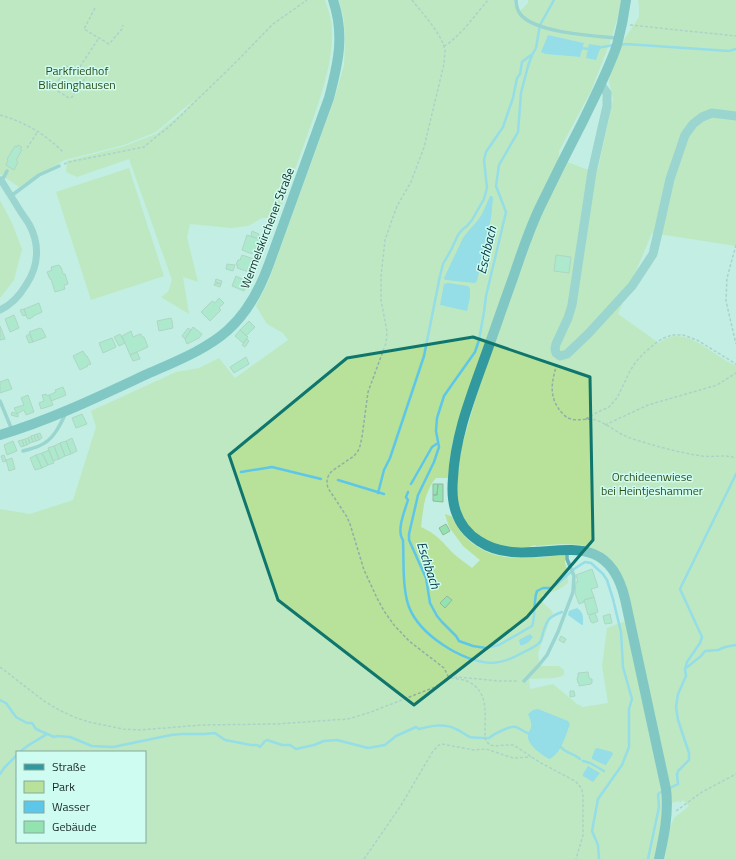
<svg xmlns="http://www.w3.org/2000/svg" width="736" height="859" viewBox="0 0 736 859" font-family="'Titillium Web',sans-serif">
<rect width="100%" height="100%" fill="#c2eee3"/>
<path fill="#b8e199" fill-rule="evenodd" d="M0,0H325C328,10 332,19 332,30C333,61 323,90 313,119C302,150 291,181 280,211L276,218H262L248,226L231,228L190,224L187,237L198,282L183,277L189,314L161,297L168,292L172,280L129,159L77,177L66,172L67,161L125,146L156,134L183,112L195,99L156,132L124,145L65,160L39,174L19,187L0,174Z
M339,0H514V4L517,11L521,10L528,3V0H621L618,17L610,42L591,91L559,151V159L470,388L453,439L450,458L449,478H436C424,492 423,510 421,527C438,535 441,541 454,554C459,559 466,563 472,568L480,560L463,546L449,527L445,514C446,514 450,516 451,516C453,518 454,522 456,524C459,530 463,535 467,539C496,565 529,558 565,555V563L567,569L568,583L558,590L542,595L543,603L553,612L538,653L540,666H559L564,670V675C556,680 540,678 529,679L530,689L553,684L577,704L583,707L608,703L602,666L607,628L626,621L664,804L655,859H0V509L30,514L73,500L96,427L91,411L176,372L199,368L219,358L235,378L288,340L283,333L267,324L256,306L268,282L334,100L344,65L345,42L344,20ZM548,35L584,43L580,57L545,54L542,52ZM468,286L470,288V297L456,308L440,305L442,300ZM17,752H145V842H17Z
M638,0H736V246L652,233L618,314L659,343C663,340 669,337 674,336C692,335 707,349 722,358C726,361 731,364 736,365V859H665L669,830L674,818L689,806L683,800L680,803L679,801L671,803L617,569C606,555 599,553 584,548L583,545L561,544L536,546L535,545L529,547H502L486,541L472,531L463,519L458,508L456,496L458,473L461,449L476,397L501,324L541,214L567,162L586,169H598L613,99L609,81L611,71L623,41L639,17V5Z
M129,168L164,276L91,300L56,192Z
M0,200L12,223L22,249L14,280L0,298Z"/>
<path fill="#5dc7ea" d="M548,35L584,43L580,57L545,54L541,52Z
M589,44L601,46L596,60L586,58Z
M490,196H492L493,198L491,218L477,281L475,283L446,280L444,279L445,276L463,238C469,229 477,223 482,214C485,208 487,202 490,196Z
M448,283L468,286L470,288V297L467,311L440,305L444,284Z
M577,608C584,613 583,617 583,625H582L579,623L568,615L569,611Z
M530,634L533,637C530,641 525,646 520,645L519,640Z
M538,709L568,721L570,724C566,735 560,756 549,759C542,755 527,745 528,736C528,731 528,734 530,730C533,725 530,719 528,714L533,710Z
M597,748L612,752L613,754L606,765H605L592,759V757L595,749Z
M588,766L600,773L593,782L583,776V774Z"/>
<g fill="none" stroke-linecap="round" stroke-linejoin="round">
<path stroke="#5dc7ea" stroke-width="2.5" d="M554,0L540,25L536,48L532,55L528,66L521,93L518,132L499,165L496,186L506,212L486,296L484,312L479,340L475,352L453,383L444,396L437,418L436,431L439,447L434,462L418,495L409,534V540L426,578L430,603L437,616L442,622L456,636L459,641L473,646L486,648L499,645L532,626C536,615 533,602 537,591L543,588H551L556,585L574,569L585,562L591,563L603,574L607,580L613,599L621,632L623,667L632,699L629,709V747L622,765L598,799L592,831L598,845L599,859
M619,45L626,44L729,51L736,49
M579,48L590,49
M597,48L614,45
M241,472L272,467L321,479
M338,480L384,494
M411,484L432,447L438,443
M408,492L406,497L408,500C405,510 396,531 403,540C404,560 402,588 409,607C420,635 461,661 491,663C501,663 513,658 522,653C528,650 536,647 540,642C542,640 542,636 543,633C547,620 548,617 562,612
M378,493L384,470L390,458L424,356L440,276L443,264L451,250L458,235L462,230L467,226L472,220L484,199L487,188L484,160L486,152L503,127L513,98L517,78L520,74L522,62L531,55
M686,668L701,656L705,651L718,650L725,647L736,645
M0,700L6,703L16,717L27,723H32L36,729L54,737L57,736L70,737L92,746L113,747L171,735L182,734H205L215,733L225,740L251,745H257L260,747L265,741L267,740L282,745H290L296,749L314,745L324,741L337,740L368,748L385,745L396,736L416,727L419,729C431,726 444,723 456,729C461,731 465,735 470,737C476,738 483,738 489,738C494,734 511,725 516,727C519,728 524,732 528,733
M561,747C566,754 574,753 580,759
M20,752C28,744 38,740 47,734
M583,761L590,763L604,771
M0,774L4,768L17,755
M670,788L678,784L677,775L678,771L689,760V753L678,720L676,707L678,694L686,676L685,669L687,662L700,643L702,637L680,589L736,474
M648,859L659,807L658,794L663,791"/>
</g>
<path fill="#92e3af" stroke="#96b7a0" d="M18,145L22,147L20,149L22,150L16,160L18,162L14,170L6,165L8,160L7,159L15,146L17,147Z
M252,231L259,234L258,239L251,236Z
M247,235L261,240V243L260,245H259L256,252L253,251L252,254L242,250Z
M242,255L254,259L249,272L237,268L238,265H236L238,260H240Z
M556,255L571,257L569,273L554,271Z
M227,264L235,265L233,271L226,269Z
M59,265L60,267H61L63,274H65L68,284L64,285L65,289L55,292L51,279H50L47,272L52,270L51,267Z
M236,276L248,282L244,291L232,286Z
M216,279L222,281L221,284L215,282Z
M215,283L221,284L220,287L214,285Z
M219,298L224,303L219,308L221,310L210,321L201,312L212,301L215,303Z
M39,303L42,312L33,316V317L29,319L27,318L24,309Z
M24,309L26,315L23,316L20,310Z
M14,315L19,328L10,332L5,319Z
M171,318L172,321L173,328L159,331L157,321Z
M249,321L255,327L246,336L240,330Z
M0,326L5,339L0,340Z
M193,327L202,334L199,338L187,344L185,339Z
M40,328L42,329L46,337L33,342L29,332Z
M188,328L191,330L185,339L182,336Z
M240,330L248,337L243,343L235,336Z
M131,331L133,337L140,334H141L142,337H144L148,347L130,355L122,336Z
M30,334L33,342L29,343L26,336Z
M120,334L125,343L119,346L114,337Z
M112,338L116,347L103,353L99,343Z
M247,339L249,341L245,347L242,345Z
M83,351L86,356H87L91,364L87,365L88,366L80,370L73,356Z
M137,352L140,359L133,361L130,355Z
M246,357L249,364L234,373L230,367Z
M8,379L12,389L0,393V382Z
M63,387L66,395L51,401L49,395L56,392L55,390Z
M46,394L47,396L49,395L53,405L41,409L39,403L44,401L42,395Z
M28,395L34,412L26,415L24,410L17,414L14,408L24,405L21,398Z
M12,412L18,414V417L11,415Z
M82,414L87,424L76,428L72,418Z
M40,433L42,438L39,440L37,434Z
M37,434L39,440L36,441L34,435Z
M34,435L36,441L33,442L31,436Z
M31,436L33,442L30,443L28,438Z
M28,438L30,443L27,445L25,439Z
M72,438L77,451L71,454L66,441Z
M25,439L27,445L24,446L22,440Z
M22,440L24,446L21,447L18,441Z
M13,441L17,451L7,455L4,445Z
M66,441L71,454L65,456L60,443Z
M60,443L65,456L59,459L54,446Z
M54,446L59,459L53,461L48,448Z
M49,450L54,463L48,465L42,453Z
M42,453L48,465L42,468L36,455Z
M4,455L6,461L3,462L1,456Z
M36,455L42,468L35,470L30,458Z
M12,458L15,469L9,471L6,460Z
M433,484H438L437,495H433Z
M438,484H443V502L433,501V495H437Z
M446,524L450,531L443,535L439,528Z
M592,569L598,587L591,589L594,597L584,600V602L579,604L575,593L576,582H578L576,575Z
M447,596L452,600L445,608L440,603Z
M594,597L598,612L588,615L584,600Z
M595,613L598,621L593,623L591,622L589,617L590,615Z
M610,614L612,623L605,624L603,616Z
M561,636L566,639L564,643L559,640Z
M588,672L589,678H590V679H592V683H591V684L579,686V683H578L577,678H578V673Z
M570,691H574L575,696L570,697Z"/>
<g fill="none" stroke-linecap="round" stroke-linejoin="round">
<path stroke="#8db0a8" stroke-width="1.5" stroke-dasharray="3 2" stroke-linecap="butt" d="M412,0C422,13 443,35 445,51C445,55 444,60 444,64L424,147L411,182L397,206L385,240L381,276V300L387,332L386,343L368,392L362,437L360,446L358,451L354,456L332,471C327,476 326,481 328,488L347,517L350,524L364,570L377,598L384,611L394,625L409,641L444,668L449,678
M95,8L84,29L109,44L122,29L123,25
M630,25L736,36
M444,46C459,38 476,14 488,0
M68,66L58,81L55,88L56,90L69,98L72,97L86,77
M77,71L99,38
M0,115C25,122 45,134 63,152
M27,148L38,131
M64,164L69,162L144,147L157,136L169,127L234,64L273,24L307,0
M736,245L727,278L726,301L736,344
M557,364C551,383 548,399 564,415C573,424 585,417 596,420C605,423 614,430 623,435C629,438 636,440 643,442C662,448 682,453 702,456C710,457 717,456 724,456C728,456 732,457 736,458
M586,419L598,412L609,407L617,398L630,371L635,363L643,354L657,342L664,338L672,335H683L697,340L736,364
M605,425L648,405L717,385L736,373
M0,667L44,701L59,710L74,717L89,722L123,729L140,730L201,725L276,724L348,719L371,712L435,687L445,681L449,678L457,677L500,681H518
M451,678C456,679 462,679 467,681C491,692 484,717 485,738L486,741L490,745L495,746L506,745H513L515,746L541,763L575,781L579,785L582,790L583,796V835L576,859
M676,811L702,792L736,774
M364,859L400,807L433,751L439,745L442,744L474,750L486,749L513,758L531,757"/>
<path stroke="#68b5b9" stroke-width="3.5" d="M516,0C516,5 517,10 521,15C537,33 594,36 617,38
M1,180L4,177L7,171
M11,196L39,175L59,166
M0,401L12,430
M23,451C30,449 40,447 46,442C55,436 61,423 66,413
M524,681L539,665L547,655L558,632L573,592L574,576L567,559V551"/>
<path stroke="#68b5b9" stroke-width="7" d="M0,310C11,305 20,295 26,285C39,266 40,244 29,224C26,219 22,214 19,209C13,199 7,190 1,180"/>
<path stroke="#68b5b9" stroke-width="9" d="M601,85L607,93V106L592,172L572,305L568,318L556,344L555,349L556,353L560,356L567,354L588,334L632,286L653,254L660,224L670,179L685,135L693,124L702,117L712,113L736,116"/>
<path stroke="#32999e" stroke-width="10" d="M626,0C624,15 621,30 617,45C608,71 595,96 583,121C568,150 554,178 540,207C529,230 521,254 513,278C502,308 492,338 481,368C468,404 455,439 453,478C452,489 452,501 456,512C460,524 468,534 479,541C531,576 604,511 625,599L666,789C669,813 664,836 659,859
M0,435C50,420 98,397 145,375C172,363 206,350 228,330C248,312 260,289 269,264L329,98C338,64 345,35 333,0"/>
</g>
<path d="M0 0H736V859H0ZM473,337L590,377L593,540L527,617L414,705L278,600L229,455L347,358Z" fill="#c2eee3" fill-opacity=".55" fill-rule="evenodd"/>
<path fill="none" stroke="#0f766e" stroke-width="3" stroke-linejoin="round" d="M473,337L590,377L593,540L527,617L414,705L278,600L229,455L347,358Z"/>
<g text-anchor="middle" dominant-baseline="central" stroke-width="3" stroke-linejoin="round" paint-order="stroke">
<g font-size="12" fill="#314c19" stroke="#cffcf0">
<text x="77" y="70">Parkfriedhof<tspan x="77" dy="14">Bliedinghausen</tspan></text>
<text x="652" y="476">Orchideenwiese<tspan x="652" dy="14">bei Heintjeshammer</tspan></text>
</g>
<g font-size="12" fill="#182925" stroke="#cffcf0">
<text transform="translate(267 228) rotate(-69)">Wermelskirchener Straße</text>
</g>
<g font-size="13" font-style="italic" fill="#003241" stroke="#cffcf0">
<text transform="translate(486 250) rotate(-77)">Eschbach</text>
<text transform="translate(429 565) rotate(72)">Eschbach</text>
</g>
</g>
<rect x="16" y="751" width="130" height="92" fill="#cffcf0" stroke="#86a89f"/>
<rect x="24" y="764" width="20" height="6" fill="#32999e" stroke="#86a89f"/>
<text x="52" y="771" font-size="12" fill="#182925">Straße</text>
<rect x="24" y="781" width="20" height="12" fill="#b8e199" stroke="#86a89f"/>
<text x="52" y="791" font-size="12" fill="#182925">Park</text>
<rect x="24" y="801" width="20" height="12" fill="#5dc7ea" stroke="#86a89f"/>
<text x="52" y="811" font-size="12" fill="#182925">Wasser</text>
<rect x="24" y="821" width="20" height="12" fill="#92e3af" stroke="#86a89f"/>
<text x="52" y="831" font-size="12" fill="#182925">Gebäude</text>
</svg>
